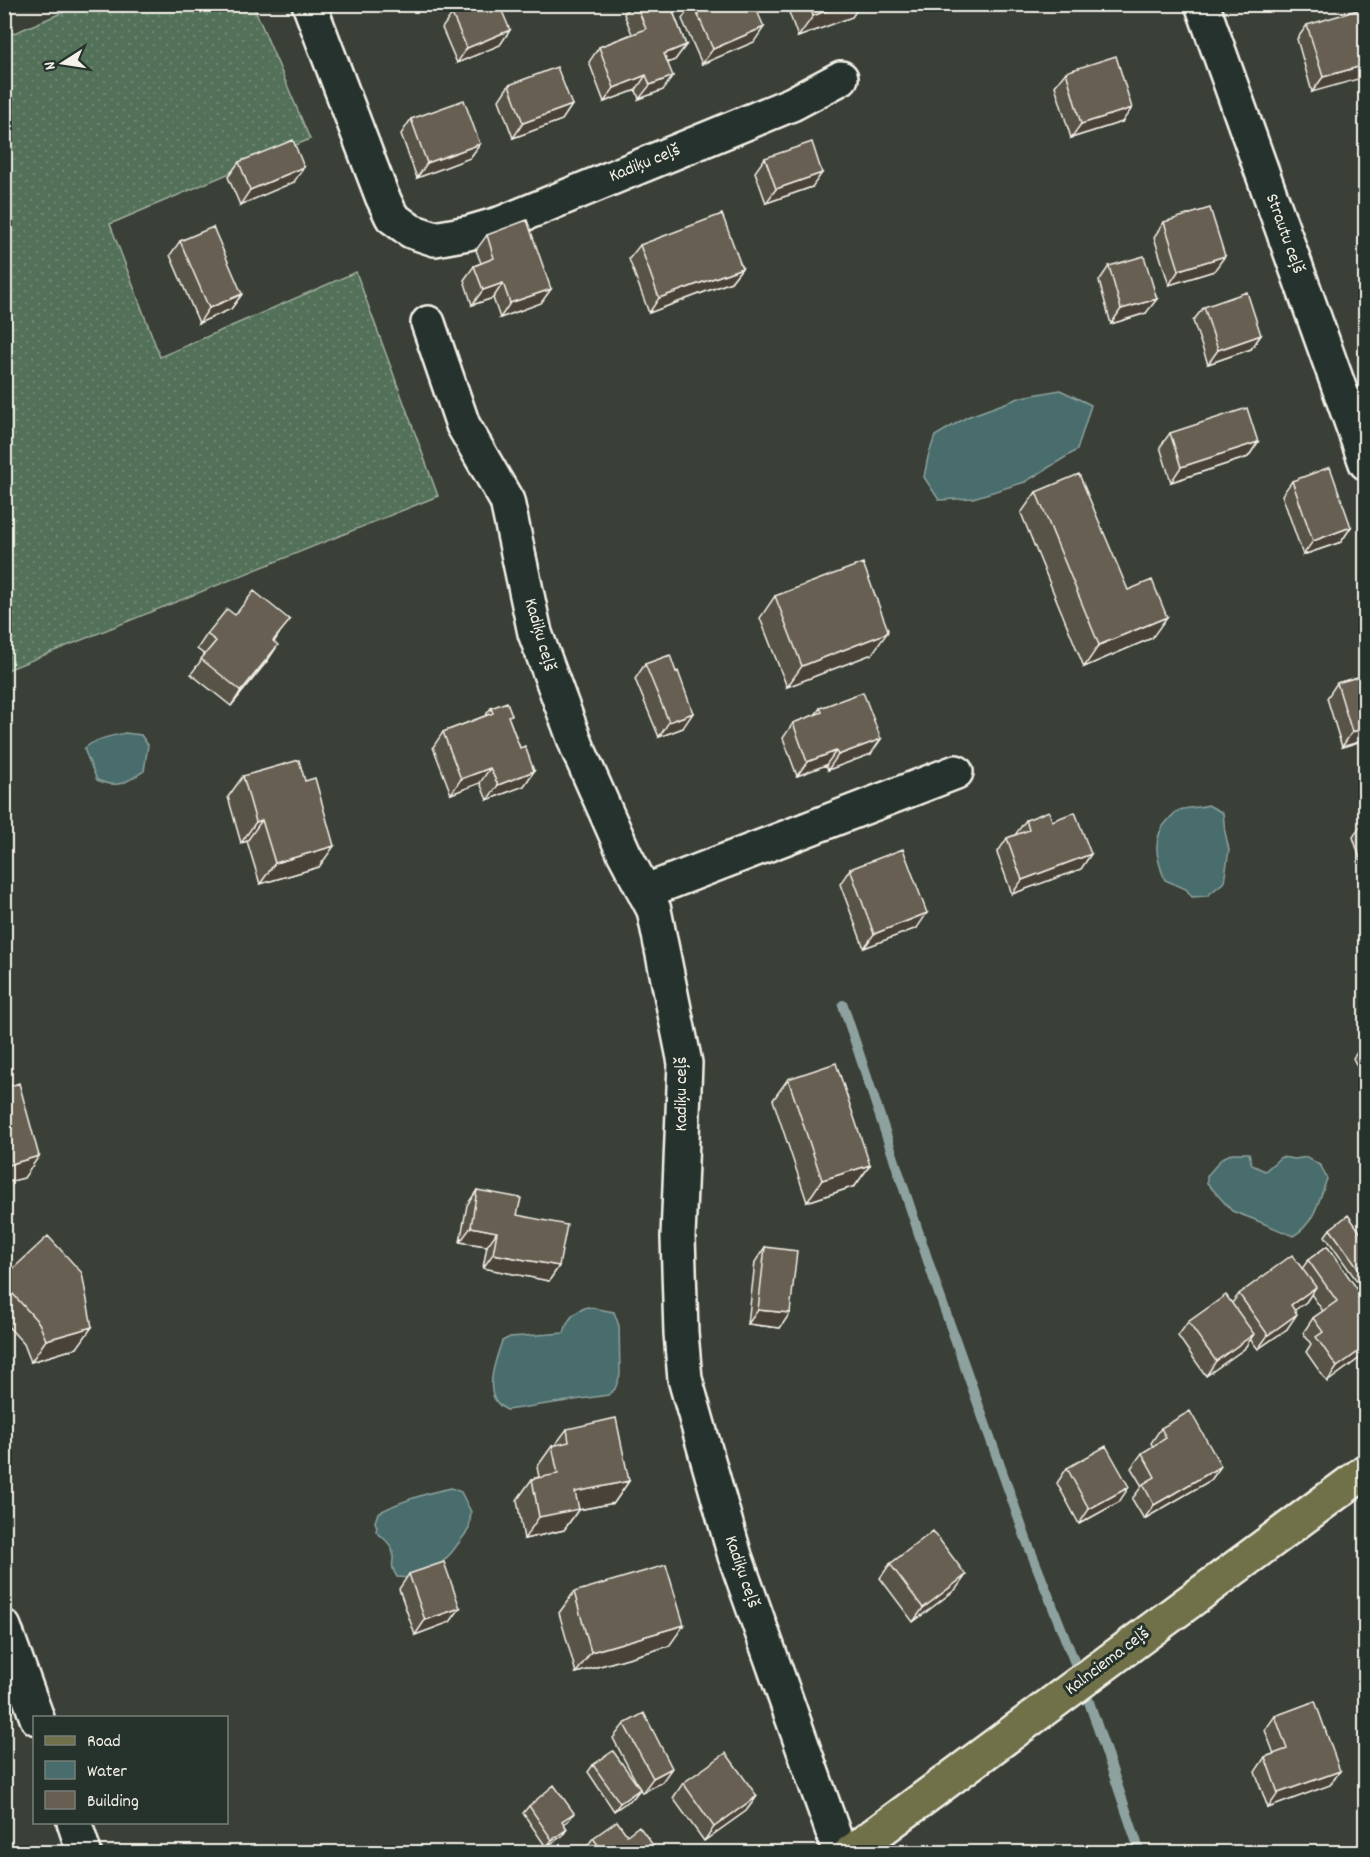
<svg xmlns="http://www.w3.org/2000/svg" width="1370" height="1857" viewBox="0 0 1370 1857" font-family="Dekko,sans-serif">
<defs>
<pattern id="grass-dots" width="8" height="8" patternUnits="userSpaceOnUse" patternTransform="scale(1.5)"><rect width="8" height="8" fill="#527059"/><path d="M2 2h.1M6 6h.1" fill="none" stroke="#6c8571" stroke-width="1.8" stroke-linecap="round"/></pattern>
</defs>
<rect width="100%" height="100%" fill="#3a4038"/>
<filter id="ink" filterUnits="userSpaceOnUse"><feTurbulence type="fractalNoise" baseFrequency=".0167" numOctaves="2"/><feDisplacementMap in="SourceGraphic" scale="12" xChannelSelector="R" yChannelSelector="G"/><feConvolveMatrix kernelMatrix="1 2 1 2 8 2 1 2 1" color-interpolation-filters="sRGB"/></filter>
<g filter="url(#ink)">
<path fill="url(#grass-dots)" stroke="#a3b0a0" stroke-width="1.5" d="M80,5H253L310,139L110,224L160,357L356,272L438,496L5,671V37Z"/>
<path fill="#496d6c" stroke="#8da29e" stroke-width="1.5" d="M1060,390L1091,405L1077,450L1025,482L973,498L939,500L924,477L928,457L935,436L967,417L1022,397Z
M125,733L141,735L148,745L144,771C126,783 118,789 97,780L84,749C94,739 111,736 125,733Z
M1208,805L1223,813L1225,832L1229,850L1224,882L1207,896L1192,897L1186,889L1165,880C1156,858 1151,837 1169,819C1172,816 1176,811 1180,810C1188,807 1199,808 1208,805Z
M1233,1153H1249L1252,1165L1265,1171L1281,1157L1295,1159L1307,1157L1321,1166L1327,1179C1319,1200 1314,1225 1293,1236L1253,1219L1232,1211L1207,1183V1176L1222,1158Z
M587,1307L614,1312L619,1326L620,1375L615,1389L608,1395L507,1410C503,1408 498,1404 496,1401C485,1387 497,1356 502,1341L510,1337L564,1333C568,1318 573,1313 587,1307Z
M451,1488L461,1492L471,1512L469,1529L452,1552L436,1569L409,1578L397,1577C388,1563 396,1562 392,1549C388,1540 382,1538 376,1531L377,1527L375,1522L378,1513C401,1501 425,1493 451,1488Z"/>
<g fill="none" stroke-linecap="round" stroke-linejoin="round">
<path stroke="#8da29e" stroke-width="10" d="M843,1005L937,1288L1026,1539L1082,1681L1140,1852"/>
<g stroke="#f4f1e8" stroke-width="38">
<path id="minor" d="M309,4L382,196L392,217L411,231L435,239L468,233L502,223L792,104L841,78
M1202,4L1366,463
M428,323L463,425L507,501L535,633L578,749L624,853L654,910L685,1063L678,1237L681,1333L685,1379L735,1556L840,1852
M644,892L956,772
M4,1627L37,1718
M74,1822L84,1852"/>
</g>
<g stroke="#f4f1e8" stroke-width="38">
<path id="primary" d="M851,1852L1366,1471"/>
</g>
<use href="#minor" stroke="#26332d" stroke-width="33"/>
<use href="#primary" stroke="#70704a" stroke-width="33"/>
</g>
<path fill="#595247" stroke="#f4f1e8" stroke-width="1.5" d="M631,4H670L686,45L675,60L668,63L663,90L639,99L636,90L604,102L589,62L599,47L632,34L624,14Z
M692,4L754,42L702,64L682,19Z
M786,4H861L852,17L798,37Z
M452,14L510,30L500,45L457,63L442,28Z
M1365,24L1312,92L1297,39L1307,25Z
M1066,72L1122,122L1071,138L1055,86Z
M509,85L572,105L562,120L513,138L499,100Z
M411,119L480,144L470,158L417,178L401,134Z
M765,158L812,187L766,203L755,172Z
M239,162L294,182L240,205L228,177Z
M1164,222L1214,271L1169,285L1154,237Z
M1365,224V236L1363,228Z
M487,235L551,289L541,303L500,318L493,298L472,305L464,280L474,266L481,263L476,250Z
M180,241L242,294L231,309L199,323L170,255Z
M640,245L742,268L731,282L649,313L629,259Z
M1109,266L1146,313L1111,324L1099,281Z
M1204,307L1261,335L1251,349L1208,364L1193,321Z
M1170,433L1258,442L1248,457L1171,482L1160,447Z
M1292,481L1351,527L1341,542L1303,555L1282,495Z
M1036,492L1128,590L1152,638L1084,667L1021,513Z
M775,596L872,654L787,687L760,618Z
M207,634H279L274,642L268,660L231,706L191,674L205,655L197,649Z
M645,664L683,728L659,737L635,679Z
M1365,675V740L1342,747L1327,698L1337,683Z
M491,708L509,719L520,748L534,771L524,786L487,800L480,783L451,794L433,747L443,732L485,716Z
M820,708L871,754L828,770L826,765L797,776L783,738L793,723L815,715Z
M243,776L305,781L319,867L260,884L247,841L241,843L228,797Z
M1365,788V866L1363,867L1353,837L1363,822L1365,821L1358,799Z
M1026,820L1052,821L1091,854L1081,869L1012,894L997,853L1007,838L1015,835Z
M850,869L917,928L864,948L840,884Z
M1365,1042V1083L1353,1058L1364,1043Z
M788,1079L870,1165L855,1186L807,1202L773,1100Z
M477,1190L559,1266L549,1281L483,1268L487,1246L460,1242L467,1205Z
M1330,1229L1365,1274L1357,1281L1325,1236Z
M1327,1246L1365,1354L1327,1382L1306,1352L1311,1344L1303,1333L1313,1318L1323,1311L1311,1294L1306,1302L1294,1310L1287,1329L1258,1349L1250,1339L1244,1349L1206,1376L1178,1336L1188,1322L1232,1303L1239,1294L1302,1269L1308,1260Z
M765,1247L790,1313L780,1328L748,1324L755,1262Z
M4,1277L77,1348L31,1362L24,1344L4,1322Z
M1161,1428L1221,1466L1211,1480L1144,1519L1132,1499L1142,1486L1131,1468L1142,1453L1153,1447L1151,1443Z
M567,1429L629,1481L614,1503L578,1510L564,1530L524,1539L517,1500L532,1479L539,1477L537,1467L552,1446L555,1445Z
M1067,1468L1119,1502L1079,1524L1057,1483Z
M890,1564L956,1589L913,1622L880,1578Z
M409,1574L460,1608L450,1622L415,1635L399,1589Z
M574,1592L669,1646L576,1673L559,1613Z
M1275,1716L1330,1785L1268,1808L1255,1772L1265,1757L1274,1754L1265,1730Z
M624,1724L662,1782L642,1793L613,1738Z
M593,1765L640,1789L634,1797L614,1811L588,1772Z
M683,1783L757,1796L746,1811L704,1841L673,1798Z
M529,1806L568,1821L564,1824L567,1829L562,1836L546,1847L523,1813Z
M627,1835L658,1852H583L593,1838Z"/>
<path fill="#494239" stroke="#f4f1e8" stroke-width="1.5" d="M843,4H861L852,17L798,37L813,16Z
M764,27L754,42L702,64L713,49Z
M510,30L500,45L457,63L467,48Z
M686,45L675,60L654,68L664,54Z
M1365,65V77L1312,92L1323,77Z
M646,75L636,90L604,102L614,88Z
M673,76L663,90L639,99L650,85Z
M572,105L562,120L513,138L523,123Z
M1132,108L1122,122L1071,138L1081,124Z
M480,144L470,158L417,178L427,163Z
M304,167L294,182L240,205L250,190Z
M822,173L812,187L766,203L776,189Z
M1225,256L1214,271L1169,285L1179,270Z
M742,268L731,282L649,313L659,298Z
M503,283L493,298L472,305L483,290Z
M551,289L541,303L500,318L510,303Z
M242,294L231,309L199,323L209,308Z
M1157,299L1146,313L1111,324L1121,309Z
M1261,335L1251,349L1208,364L1218,350Z
M1258,442L1248,457L1171,482L1181,467Z
M1351,527L1341,542L1303,555L1313,541Z
M1167,617L1152,638L1084,667L1099,645Z
M887,633L872,654L787,687L802,666Z
M278,645L268,660L231,706L241,691Z
M693,713L683,728L659,737L669,722Z
M1365,728V740L1342,747L1352,732Z
M881,739L871,754L828,770L838,755Z
M836,751L826,765L797,776L807,762Z
M490,768L480,783L451,794L461,779Z
M534,771L524,786L487,800L498,785Z
M262,820L247,841L241,843L256,822Z
M334,846L319,867L260,884L275,863Z
M1091,854L1081,869L1012,894L1022,880Z
M927,913L917,928L864,948L874,934Z
M39,1156L24,1178L4,1183V1166Z
M870,1165L855,1186L807,1202L822,1180Z
M471,1227L497,1232L487,1246L460,1242Z
M493,1254L559,1266L549,1281L483,1268Z
M1365,1271V1274L1357,1281L1362,1273Z
M1316,1287L1306,1302L1281,1320L1291,1305Z
M758,1310L790,1313L780,1328L748,1324Z
M1297,1314L1287,1329L1258,1349L1268,1335Z
M92,1327L77,1348L31,1362L46,1340Z
M1254,1334L1244,1349L1206,1376L1216,1361Z
M1365,1347V1354L1327,1382L1337,1367Z
M1221,1466L1211,1480L1144,1519L1154,1505Z
M629,1481L614,1503L578,1510L564,1530L524,1539L539,1517L575,1492Z
M1129,1487L1119,1502L1079,1524L1089,1509Z
M966,1575L956,1589L913,1622L923,1608Z
M460,1608L450,1622L415,1635L425,1620Z
M684,1625L669,1646L576,1673L591,1652Z
M672,1768L662,1782L642,1793L653,1778Z
M1340,1771L1330,1785L1268,1808L1278,1793Z
M640,1789L634,1797L614,1811L620,1803Z
M757,1796L746,1811L704,1841L714,1827Z
M574,1813L568,1821L557,1828L562,1821Z
M567,1829L562,1836L546,1847L552,1840Z"/>
<path fill="#685f52" stroke="#f4f1e8" stroke-width="1.5" d="M473,4H499L510,30L467,48L452,14Z
M636,4H670L686,45L664,54L673,76L650,85L646,75L614,88L599,47L646,29Z
M693,4H754L764,27L713,49Z
M809,4H843L813,16Z
M1361,9L1365,24V65L1323,77L1307,25Z
M1116,56L1132,108L1081,124L1066,72Z
M557,67L572,105L523,123L509,85Z
M464,100L480,144L427,163L411,119Z
M293,140L304,167L250,190L239,162Z
M812,142L822,173L776,189L765,158Z
M1210,208L1225,256L1179,270L1164,222Z
M722,214L742,268L659,298L640,245Z
M527,220L551,289L510,303L503,283L483,290L474,266L494,258L487,235Z
M213,227L242,294L209,308L180,241Z
M1144,256L1157,299L1121,309L1109,266Z
M1247,292L1261,335L1218,350L1204,307Z
M1247,408L1258,442L1181,467L1170,433Z
M1330,467L1351,527L1313,541L1292,481Z
M1079,474L1128,590L1152,580L1167,617L1099,645L1036,492Z
M863,563L888,630L887,633L802,666L775,596Z
M254,591L290,620L273,641L278,645L241,691L201,659L216,641L207,634L227,609L235,615Z
M670,655L676,672L678,671L693,713L669,722L645,664Z
M1365,675V728L1352,732L1337,683Z
M863,692L881,739L838,755L836,751L807,762L793,723L822,712L820,708Z
M507,702L512,715L508,716L520,748L525,746L534,771L498,785L490,768L461,779L443,732L493,713L491,708Z
M299,760L305,781L315,778L334,846L275,863L262,820L256,822L243,776Z
M1049,811L1052,821L1075,812L1091,854L1022,880L1007,838L1029,830L1026,820Z
M1365,821V830L1363,822Z
M903,849L927,913L874,934L850,869Z
M836,1063L870,1165L822,1180L788,1079Z
M4,1064L11,1086L19,1083L39,1156L4,1166Z
M477,1190L521,1198L517,1215L567,1225L559,1266L493,1254L497,1232L471,1227Z
M1348,1215L1365,1239V1271L1362,1273L1330,1229Z
M48,1236L82,1273L92,1327L46,1340L39,1323L4,1284V1277Z
M1327,1246L1365,1300V1347L1337,1367L1316,1337L1323,1332L1313,1318L1337,1301L1308,1260Z
M765,1247L797,1251L790,1313L758,1310Z
M1292,1255L1316,1287L1291,1305L1297,1314L1268,1335L1239,1294Z
M1226,1295L1254,1334L1216,1361L1188,1322Z
M1190,1411L1221,1466L1154,1505L1143,1484L1155,1477L1142,1453L1166,1438L1161,1428Z
M616,1418L629,1481L575,1492L579,1509L539,1517L532,1479L558,1474L552,1446L569,1442L567,1429Z
M1106,1446L1129,1487L1089,1509L1067,1468Z
M933,1531L966,1575L923,1608L890,1564Z
M444,1562L460,1608L425,1620L409,1574Z
M666,1565L684,1625L591,1652L574,1592Z
M1315,1701L1340,1771L1278,1793L1265,1757L1287,1749L1275,1716Z
M644,1713L672,1768L653,1778L624,1724Z
M613,1751L640,1789L620,1803L593,1765Z
M726,1753L757,1796L714,1827L683,1783Z
M554,1785L574,1813L562,1821L567,1829L552,1840L529,1806Z
M617,1821L627,1835L639,1826L658,1852H603L593,1838Z"/>
</g>
<g text-anchor="middle" dominant-baseline="central" stroke-width="6" stroke-linejoin="round" paint-order="stroke">
<g font-size="18" fill="#f4f1e8" stroke="#26332d">
<text transform="translate(645 164) rotate(-22)">Kadiķu ceļš</text>
<text transform="translate(1284 234) rotate(70)">Strautu ceļš</text>
<text transform="translate(539 635) rotate(74)">Kadiķu ceļš</text>
<text transform="translate(682 1094) rotate(-90)">Kadiķu ceļš</text>
<text transform="translate(741 1572) rotate(71)">Kadiķu ceļš</text>
<text transform="translate(1108 1662) rotate(-37)">Kalnciema ceļš</text>
</g>
</g>
<rect width="1370" height="1857" fill="none" stroke="#26332d" stroke-width="24"/>
<rect x="12" y="12" width="1346" height="1833" fill="none" stroke="#f4f1e8" stroke-width="2" filter="url(#ink)"/>
<rect x="33" y="1716" width="195" height="108" fill="#26332d" stroke="#787f78" stroke-width="1.5"/>
<rect x="45" y="1736" width="30" height="9" fill="#70704a" stroke="#787f78" stroke-width="1.5"/>
<text x="87" y="1746" font-size="18" fill="#f4f1e8">Road</text>
<rect x="45" y="1761" width="30" height="18" fill="#496d6c" stroke="#787f78" stroke-width="1.5"/>
<text x="87" y="1776" font-size="18" fill="#f4f1e8">Water</text>
<rect x="45" y="1791" width="30" height="18" fill="#685f52" stroke="#787f78" stroke-width="1.5"/>
<text x="87" y="1806" font-size="18" fill="#f4f1e8">Building</text>
<g transform="translate(63 63) rotate(258)" stroke="#26332d" stroke-width="4.5" paint-order="stroke">
<path d="M0-4.5L10 22L0 15L-10 22Z" fill="#f4f1e8"/>
<text y="-9" font-size="16" font-weight="bold" text-anchor="middle" fill="#f4f1e8">N</text>
</g>
</svg>
